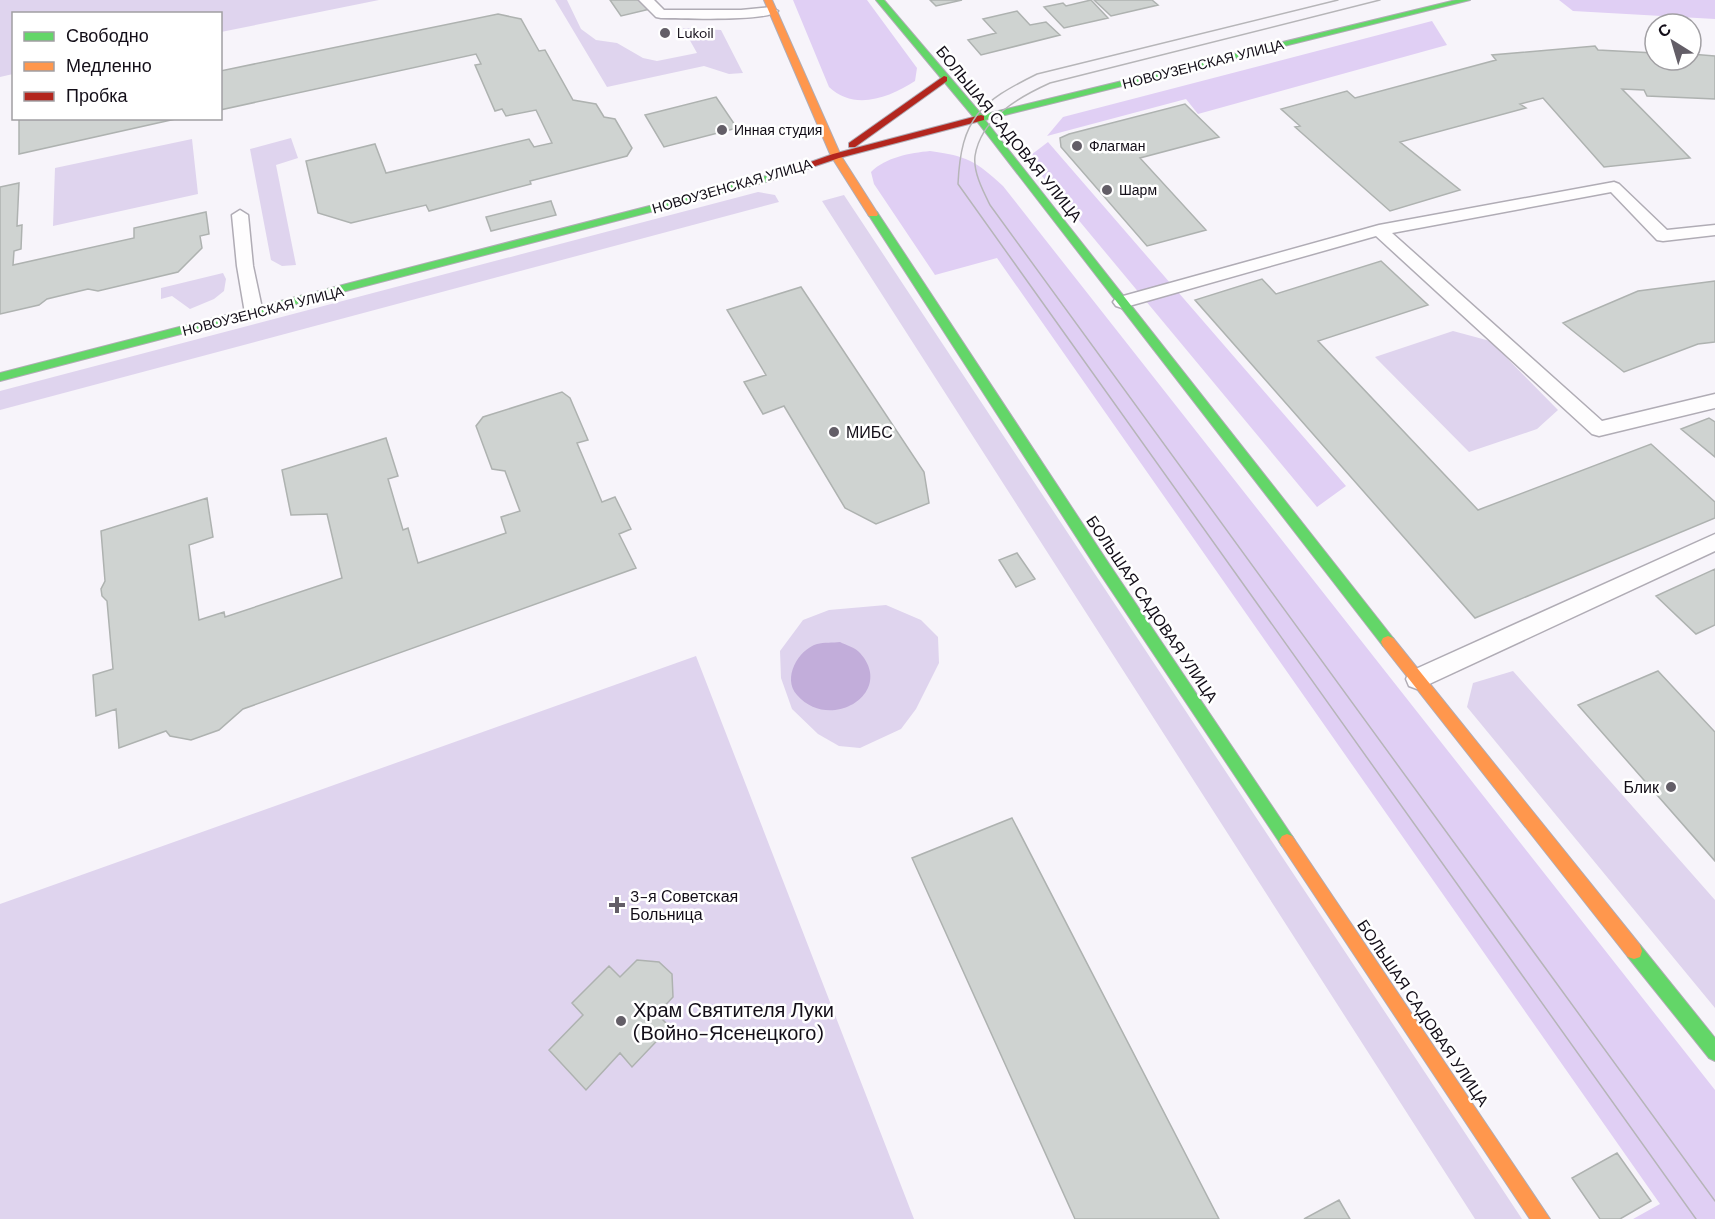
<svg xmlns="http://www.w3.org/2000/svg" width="1715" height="1219" viewBox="0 0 1715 1219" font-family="'DM Sans',sans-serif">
<rect width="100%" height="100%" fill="#f7f4fa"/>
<path fill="#dfd4ee" d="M0,0H379L221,32L220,14H14L13,74L0,77Z
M555,0H567L581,29L596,40L617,43L643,58L657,61L697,53L683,28L721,30L743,73L729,74L704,66L607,87Z
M291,138L298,158L276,165L296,265L282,266L271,260L250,149Z
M192,139L198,194L53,226L55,168Z
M758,192L775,195L779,202L0,410V391Z
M844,195L1522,1219H1475L822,201Z
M223,273L226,279L224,291L214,299L190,309L172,296L161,299V288Z
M1453,331L1490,341L1558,410L1537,429L1469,452L1375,357Z
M886,605L921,620L938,637L939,663L916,709L901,729L860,748L839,746L818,734L792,709L781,678L780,651L803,620L829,610Z
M696,656L914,1219H0V904Z
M1513,671L1715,900V1008L1467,707L1473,683Z"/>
<path fill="#e0cff4" d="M793,0H867L917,68L915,81C889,98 854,111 829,87Z
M1559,0H1715V19L1573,11Z
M1432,21L1447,45L1198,114L1186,99L1047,136L1063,117Z
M1048,142L1346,486L1317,507L1027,158Z
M930,151C967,156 976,161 1003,186L1715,1090V1219H1633L1660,1204L997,258L935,275L874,184L871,172C886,157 910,153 930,151Z"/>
<path fill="#c2adda" d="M840,642C846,645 856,648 860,653C896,693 830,733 797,695C782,678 798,650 817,644C824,642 833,643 840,642Z"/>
<path fill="#cfd3d1" stroke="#aeb2b0" stroke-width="1.5" d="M610,0H643L650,9L621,16Z
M930,0H962L936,6Z
M1091,0L1108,18L1064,28L1044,7L1063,3L1066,6Z
M1094,0H1152L1158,5L1111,16Z
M1017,11L1030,25L1046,22L1060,35L981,55L968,40L996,33L983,19Z
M498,14L521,19L539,51L545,50L573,100L596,104L604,117L615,119L632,148L627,156L530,181L531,184L429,211L426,205L351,223L318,213L306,161L375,144L386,173L529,139L534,147L552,143L536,110L506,116L502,109L495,111L475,65L481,64L476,54L220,110V71Z
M1595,46L1598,50L1655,53V60H1691V54L1715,56V99L1647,96L1644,90L1622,89L1690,158L1604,167L1543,98L1520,104L1526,108L1400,142L1460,190L1390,211L1295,127L1300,126L1281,109L1347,91L1355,98L1496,60L1492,55Z
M716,97L737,128L664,147L645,115Z
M1185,104L1219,137L1140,158L1206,230L1147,246L1061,147L1060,138L1069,134Z
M19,118H180L19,154Z
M19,183L17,226L22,225L21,249L14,251L13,265L134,238V228L206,212L209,234L200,236L202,248L178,272L98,291L88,289L47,299L39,305L0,314V187Z
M551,201L556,215L491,231L486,217Z
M1381,261L1428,305L1318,341L1478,510L1651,444L1715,502V518L1475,618L1195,300L1262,279L1276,294Z
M1715,281V342L1698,344L1624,372L1563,323L1638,291Z
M801,287L924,472L929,503L876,524L845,508L784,406L763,414L744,382L766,375L727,310Z
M562,392L570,398L588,440L577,443L602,502L615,497L631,529L619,534L636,568L243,709L219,730L191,740L170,736L166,731L119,748L116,709L96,716L93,675L113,669L107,601L102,596L101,589L105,581L101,531L207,498L213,537L189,545L199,620L224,612L225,617L342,578L327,514L291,515L282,470L386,438L398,476L388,479L403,530L408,528L418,563L506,533L501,517L520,511L505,471L492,469L476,426L483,417Z
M1709,418L1715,422V457L1681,429Z
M1017,553L1035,579L1016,587L999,560Z
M1715,569V625L1696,634L1656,596Z
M1658,671L1715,732V861L1578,705Z
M1012,818L1219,1219H1075L912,858Z
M637,960L659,962L672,974L673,997L657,1014L670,1027L632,1067L620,1053L586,1090L549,1050L583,1015L572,1003L609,966L620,977Z
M1617,1153L1651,1201L1620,1219H1600L1572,1178Z
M1339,1200L1350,1219H1304Z"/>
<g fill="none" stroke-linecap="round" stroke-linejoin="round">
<g stroke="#b0acb5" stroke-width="3">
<path id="lane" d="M639,0H654L664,10H741L771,7L778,11C766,22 681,18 661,18L656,17Z
M1614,182L1619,184L1667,230L1715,225V235L1663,241L1657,240L1611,192L1392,233L1602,421L1715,394V408L1599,436L1592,434L1376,236L1122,308L1116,306L1113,302L1116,298L1379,225Z
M240,210L248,215L253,266L263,313L260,317H248L245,313L237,266L232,215Z
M1715,534V551L1425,686L1417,689L1409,686L1406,679L1409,672Z"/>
</g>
<g stroke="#b0acb5" stroke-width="2">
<path id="fast" d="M876,0H884L982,115L1456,0H1470L985,120L1393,638L1395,642L1393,646L1388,648L1383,646L976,120Z
M774,174L779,177L777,179L0,381V373Z
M873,211L877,212L1109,564L1292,836L1295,841L1292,846L1287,848L1282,846L1099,572L868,214Z
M1634,943L1640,945L1715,1038V1061L1709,1058L1628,957L1626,951L1628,945Z"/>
</g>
<g stroke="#b0acb5" stroke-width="2">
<path id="slow" d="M764,0H772L841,156L878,214L877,216H869L831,156Z
M1388,636L1393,638L1640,945L1642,951L1640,957L1634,959L1628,957L1383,646L1381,642L1383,638Z
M1287,834L1292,836L1550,1219H1530L1282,846L1279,841L1282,836Z"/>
</g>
<g stroke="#b0acb5" stroke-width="2">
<path id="jam" d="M944,76L947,77V81L855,147H849V143Z
M981,115L984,116V120L839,158L777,179H771L769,177L833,154Z"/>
</g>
<use href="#lane" fill="#fefdfe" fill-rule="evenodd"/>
<use href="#fast" fill="#63d668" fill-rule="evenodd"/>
<use href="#slow" fill="#ff974d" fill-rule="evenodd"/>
<use href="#jam" fill="#b3261e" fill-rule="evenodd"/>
<path stroke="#b6b5b8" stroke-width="1.5" d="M1338,0L1037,74C980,102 961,118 958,184L1696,1219
M1380,0L1050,83C1019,97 981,118 975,156C973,172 983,191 990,205L1715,1201"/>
</g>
<g fill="#635e67" stroke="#fff" stroke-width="2">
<circle cx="665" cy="33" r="6"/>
<circle cx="722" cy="130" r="6"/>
<circle cx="1077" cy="146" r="6"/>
<circle cx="1107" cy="190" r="6"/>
<circle cx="834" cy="432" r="6"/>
<circle cx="1671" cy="787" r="6"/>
<path d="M614 896h6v6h6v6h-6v6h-6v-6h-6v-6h6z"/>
<circle cx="621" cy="1021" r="6"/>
</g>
<g text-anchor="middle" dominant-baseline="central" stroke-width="5" stroke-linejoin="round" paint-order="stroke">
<g font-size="14" fill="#130e18" stroke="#fff" text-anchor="start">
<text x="677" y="33">Lukoil</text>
<text x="734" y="130">Инная студия</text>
<text x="1089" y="146">Флагман</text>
<text x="1119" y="190">Шарм</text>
</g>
<g font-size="14" fill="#130e18" stroke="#fff">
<text transform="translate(1203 64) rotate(-14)">НОВОУЗЕНСКАЯ УЛИЦА</text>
<text transform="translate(732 186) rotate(-16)">НОВОУЗЕНСКАЯ УЛИЦА</text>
<text transform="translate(263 311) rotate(-14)">НОВОУЗЕНСКАЯ УЛИЦА</text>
</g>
<g font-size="16" fill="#130e18" stroke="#fff">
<text transform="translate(1009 134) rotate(51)">БОЛЬШАЯ САДОВАЯ УЛИЦА</text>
<text transform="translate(1152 609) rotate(56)">БОЛЬШАЯ САДОВАЯ УЛИЦА</text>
<text transform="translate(1423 1013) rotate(56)">БОЛЬШАЯ САДОВАЯ УЛИЦА</text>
</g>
<g font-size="16" fill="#130e18" stroke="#fff" text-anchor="start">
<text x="846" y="432">МИБС</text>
<text x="1659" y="787" text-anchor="end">Блик</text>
<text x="630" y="896">3-я Советская<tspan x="630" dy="18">Больница</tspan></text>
</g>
<g font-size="20" fill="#130e18" stroke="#fff" text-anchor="start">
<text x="633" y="1010">Храм Cвятителя Луки<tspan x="633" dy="23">(Войно-Ясенецкого)</tspan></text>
</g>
</g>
<rect x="12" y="12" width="210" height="108" fill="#ffffff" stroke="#a19fa3" stroke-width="1.5"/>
<rect x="24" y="32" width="30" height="9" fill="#63d668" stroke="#a19fa3" stroke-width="1.5"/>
<text x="66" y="42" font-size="18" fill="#130e18">Свободно</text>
<rect x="24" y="62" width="30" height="9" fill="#ff974d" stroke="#a19fa3" stroke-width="1.5"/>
<text x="66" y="72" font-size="18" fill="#130e18">Медленно</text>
<rect x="24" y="92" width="30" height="9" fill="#b3261e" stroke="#a19fa3" stroke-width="1.5"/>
<text x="66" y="102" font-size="18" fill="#130e18">Пробка</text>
<g transform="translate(1673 42) rotate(323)"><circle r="28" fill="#ffffff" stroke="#a19fa3" stroke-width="1.5"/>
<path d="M0-4.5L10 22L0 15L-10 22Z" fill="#635e67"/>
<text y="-9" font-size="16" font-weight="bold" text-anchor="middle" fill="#130e18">С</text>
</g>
</svg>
